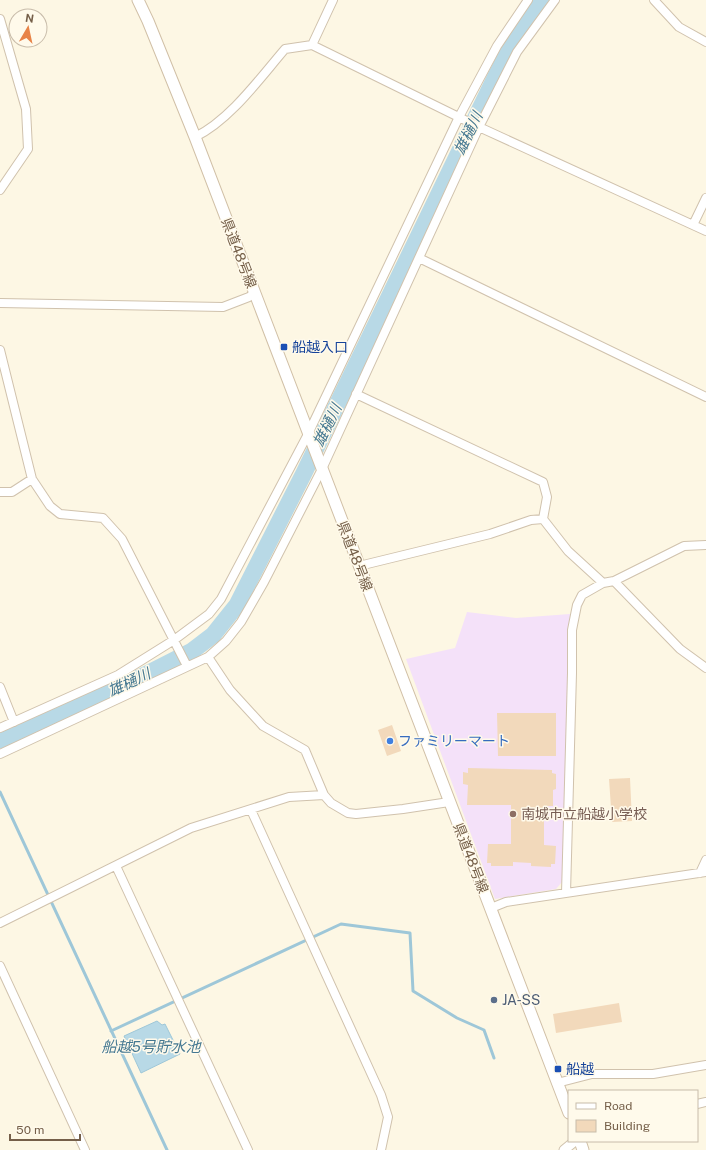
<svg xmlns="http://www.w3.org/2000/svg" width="706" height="1150" viewBox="0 0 706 1150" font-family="'Public Sans','Noto Sans JP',sans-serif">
<rect width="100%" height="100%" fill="#fdf7e4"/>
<path fill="#f4e1f9" d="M467,612L516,618L570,614L562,882L556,889L495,899L406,659L455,648Z"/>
<path fill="#b8d9e6" stroke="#9ec7d8" d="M157,1021L162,1025L165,1024L180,1054L141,1073L124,1036Z"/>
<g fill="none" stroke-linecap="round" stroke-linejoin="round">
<path stroke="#9ec7d8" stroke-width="3" d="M0,792L167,1150
M111,1031L341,924L410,933L413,991L457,1018L484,1030L494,1058"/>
<path stroke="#b8d9e6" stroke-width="17" d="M0,740L129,683L192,651L213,635L237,605L304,473L495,78L514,41L543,0"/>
</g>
<path fill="#f2d9bb" d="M497,713H556V756H498Z
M392,725L401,751L387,756L378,730Z
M468,768L552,770V773L556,774V789L553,790V806H544V845L556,846L555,864H551V867L531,866V863L513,862V866H491V863H487L488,844H511V805H467L468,785L463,784V772L468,773Z
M630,778L632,821L612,822L609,779Z
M619,1003L622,1022L556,1033L553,1014Z"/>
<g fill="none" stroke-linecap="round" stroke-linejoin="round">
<g stroke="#d0c2ad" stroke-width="10">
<path id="minor" d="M654,0L679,27L706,42
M0,19L26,109L28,149L0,190
M312,45L333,0
M195,137C230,120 260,78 285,49L312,45L479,127L706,231
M693,225L706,198
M419,258L706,397
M0,303L223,307L249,297L254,293
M0,350L32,479L50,506L60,514L103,518L122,539L187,666
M356,394L543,482L547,497L543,519
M0,492H12L32,479
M543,519L568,551L603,583L614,581L680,649L706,668
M359,566L490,534L531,520L543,519
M614,581L684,546L706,545
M208,657L230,690L263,726L305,750L324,795L331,803L348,813L356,814L403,809L449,802
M0,687L14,722
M0,728L118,675L174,640L209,614L221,599L308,434L459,117L497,46L528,0
M0,754L208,657L226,641L241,622L264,582L322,469L479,127L517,52L555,0
M251,810L381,1095L388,1117L381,1150
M116,866L248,1150
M700,873L706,860
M566,893L572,673V630L577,605L582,595L603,583
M491,908L506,902L706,872
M0,923L191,828L289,797L324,795
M0,966L85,1150
M557,1083L592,1074H653L706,1065
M697,1104L706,1102"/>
</g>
<g stroke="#d0c2ad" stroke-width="11">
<path id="tertiary" d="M564,1150L575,1141"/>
</g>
<g stroke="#d1c0a7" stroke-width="13">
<path id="secondary" d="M138,0L148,21L195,137L569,1113
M580,1141L583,1150"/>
</g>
<use href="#minor" stroke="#fff" stroke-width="8"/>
<use href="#tertiary" stroke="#fff" stroke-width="9"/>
<use href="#secondary" stroke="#fff" stroke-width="11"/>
</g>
<g fill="#1a4fb4" stroke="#fffaeb" stroke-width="1.5">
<rect x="280" y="343" width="8" height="8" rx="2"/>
<rect x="554" y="1065" width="8" height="8" rx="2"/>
</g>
<circle fill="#3f7fe0" stroke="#fffaeb" stroke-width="1.5" cx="390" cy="741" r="4"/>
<circle fill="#8d6e63" stroke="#fffaeb" stroke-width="1.5" cx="513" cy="814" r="4"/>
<circle fill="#5c6f8a" stroke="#fffaeb" stroke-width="1.5" cx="494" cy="1000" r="4"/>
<g text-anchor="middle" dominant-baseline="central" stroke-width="3" stroke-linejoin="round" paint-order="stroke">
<g font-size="14" fill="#755f49" stroke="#fffaeb">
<text transform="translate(239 253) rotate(69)">県道48号線</text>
<text transform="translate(355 556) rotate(69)">県道48号線</text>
<text transform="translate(471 858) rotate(69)">県道48号線</text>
</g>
<g font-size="14" fill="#164399" stroke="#fffaeb" text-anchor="start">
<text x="292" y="347">船越入口</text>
<text x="566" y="1069">船越</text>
</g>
<g font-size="14" fill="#366cbe" stroke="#fffaeb" text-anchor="start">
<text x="398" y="741">ファミリーマート</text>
</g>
<g font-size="14" fill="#785e54" stroke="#fffaeb" text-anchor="start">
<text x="521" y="814">南城市立船越小学校</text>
</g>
<g font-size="14" fill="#4e5e75" stroke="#fffaeb" text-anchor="start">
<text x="502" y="1000">JA-SS</text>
</g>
<g font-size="15" font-style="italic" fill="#457891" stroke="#fffaeb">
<text transform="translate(468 133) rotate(-64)">雄樋川</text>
<text transform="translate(327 425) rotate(-64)">雄樋川</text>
<text transform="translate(129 682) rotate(-25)">雄樋川</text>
<text x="151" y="1046">船越5号貯水池</text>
</g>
</g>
<rect x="568" y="1090" width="130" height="52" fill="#fffaeb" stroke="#c8bcaa"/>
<rect x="576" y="1103" width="20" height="6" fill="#ffffff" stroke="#c8bcaa"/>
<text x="604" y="1110" font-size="12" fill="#755f49">Road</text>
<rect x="576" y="1120" width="20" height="12" fill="#f2d9bb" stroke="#c8bcaa"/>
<text x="604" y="1130" font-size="12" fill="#755f49">Building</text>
<g transform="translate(28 28) rotate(9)"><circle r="19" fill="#fffaeb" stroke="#c8bcaa"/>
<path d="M0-3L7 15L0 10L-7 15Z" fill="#e88347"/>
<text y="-6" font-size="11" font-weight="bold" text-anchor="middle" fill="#755f49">N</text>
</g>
<path d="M10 1134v6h70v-6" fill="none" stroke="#755f49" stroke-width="2"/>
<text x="16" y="1134" font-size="12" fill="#755f49" stroke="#fffaeb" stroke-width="3" paint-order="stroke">50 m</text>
</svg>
